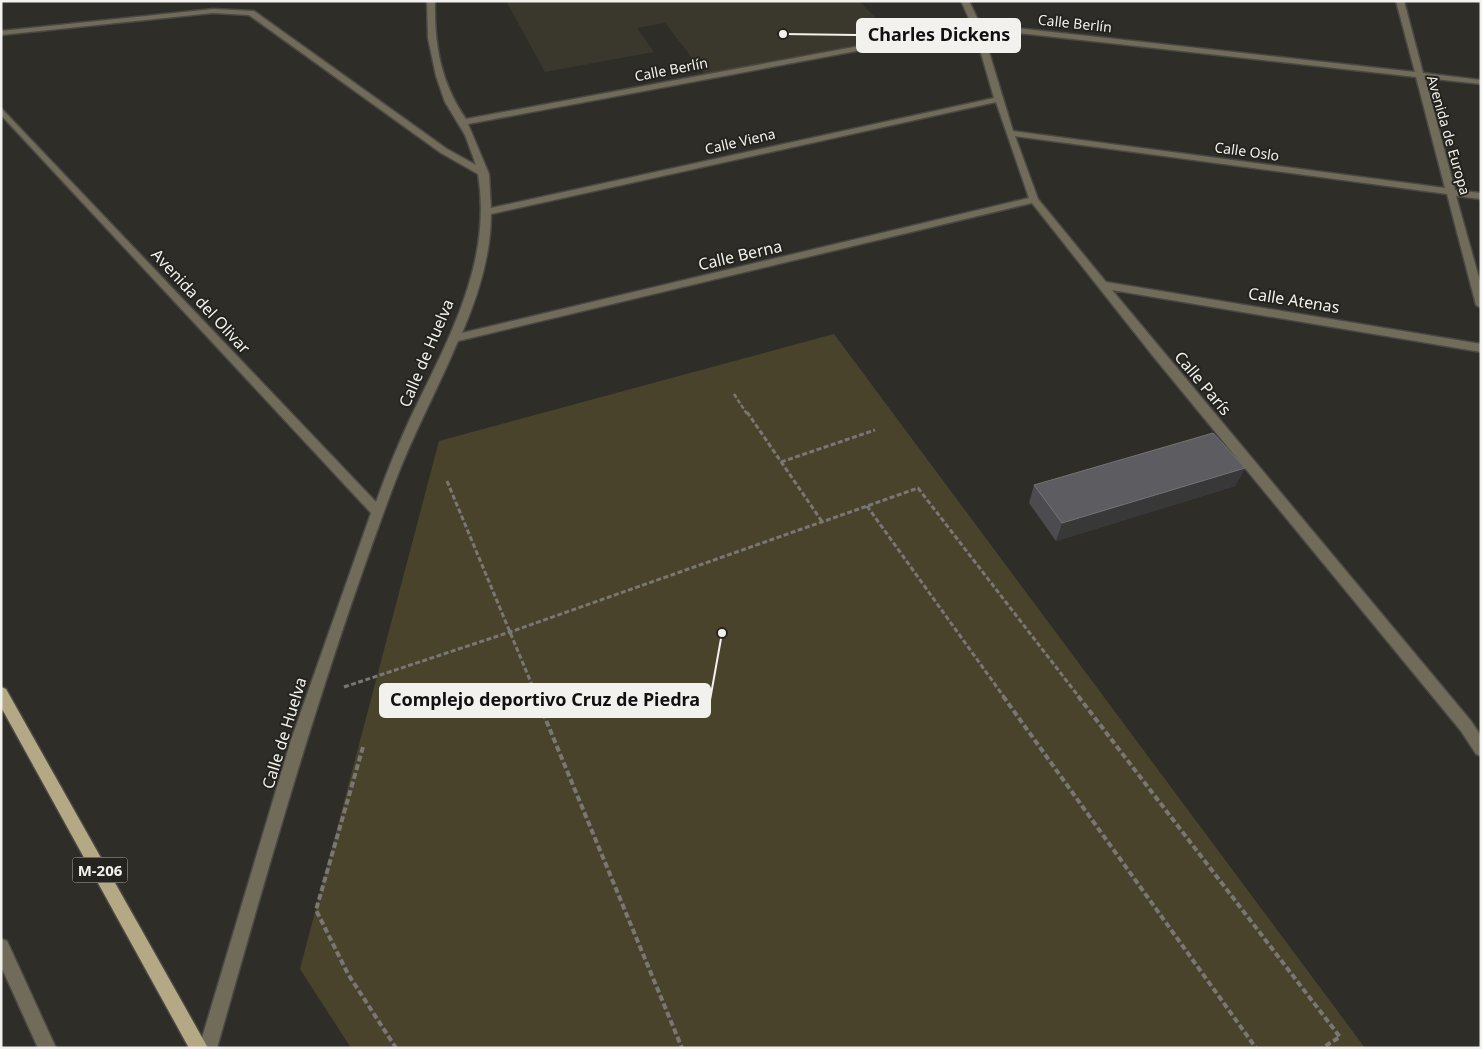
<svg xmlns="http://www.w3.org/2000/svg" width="1482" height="1049" viewBox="0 0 1482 1049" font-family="'Noto Sans',sans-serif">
<rect width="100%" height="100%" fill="#2e2d28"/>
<path fill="#3a372c" d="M506,1H859L898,40L706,76L665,23L637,28L654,52L545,72Z"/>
<path fill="#4a432c" d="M834,334L1365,1048H351L300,969L439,441Z"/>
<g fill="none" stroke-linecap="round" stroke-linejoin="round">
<g stroke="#494844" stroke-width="3">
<path id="minor" d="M427,1H435C434,45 441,83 466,119L972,25L961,1H969L980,24L1415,72L1396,1H1404L1423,73L1481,80V84L1425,78L1455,190L1481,193V199L1456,196L1481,285V308L1476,305L1447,194L1015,136L1038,199L1106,282L1481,344V352L1112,290L1471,721L1481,736V756L1476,754L1461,731L1153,356L1032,203L458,341C438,389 413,434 395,482C325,668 271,857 217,1048H199L291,740L371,513L1,115V108L376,502C386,474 397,447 409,421C446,343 493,264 478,174L441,153L249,15L213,13L1,35V31L213,9L254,11L447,149L476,165L465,135L445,102L436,76L428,38ZM974,29L994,98L491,208L489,174L468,124ZM982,29L1416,77L1445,188L1013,131ZM996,102L1029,198L462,333C478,296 491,255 491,214Z
M1,939L7,941L56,1048H38L1,966Z"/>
</g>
<g stroke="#494844" stroke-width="3">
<path id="primary" d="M1,687L6,689L208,1048H189L1,707Z"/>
</g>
<path stroke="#787773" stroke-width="2.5" stroke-dasharray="4.5 2" stroke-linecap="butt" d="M734,394L747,414"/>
<path stroke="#787773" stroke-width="3" stroke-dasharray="5 2.5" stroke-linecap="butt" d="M747,412L823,523
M781,462L875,430
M447,481L537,697
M867,506L1004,697
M344,687L510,632L918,488L1079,697"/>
<path stroke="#787773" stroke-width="4" stroke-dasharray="6 3" stroke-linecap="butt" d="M536,696L682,1048
M1003,696L1256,1048
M1078,696L1340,1037L1322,1048
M363,747L316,910L348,974L396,1048"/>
<use href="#minor" fill="#716b5a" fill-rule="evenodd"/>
<use href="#primary" fill="#b5a985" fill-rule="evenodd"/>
</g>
<path fill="#4b4b50" d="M1245,468L1235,486L1056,541L1029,503L1034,485Z"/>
<path fill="#383839" d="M1245,468L1235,486L1056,541L1062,523Z"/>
<path fill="#5d5d61" stroke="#747477" d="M1213,433L1245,468L1062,523L1034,485Z"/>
<g text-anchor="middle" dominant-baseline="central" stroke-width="4" stroke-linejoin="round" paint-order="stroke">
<g font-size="14" fill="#f2f1ed" stroke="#25231e">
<text transform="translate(1075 23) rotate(6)">Calle Berlín</text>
<text transform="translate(671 69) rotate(-11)">Calle Berlín</text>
<text transform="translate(1449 135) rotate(74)">Avenida de Europa</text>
<text transform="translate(740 141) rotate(-13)">Calle Viena</text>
<text transform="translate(1247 151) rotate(8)">Calle Oslo</text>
</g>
<rect fill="#25231e" stroke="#b4b3af" stroke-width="1" x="72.5" y="857.5" width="55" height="25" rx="4"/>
<g font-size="15" font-weight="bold" fill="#f2f1ed">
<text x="100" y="870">M-206</text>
</g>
<g font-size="16" fill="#f2f1ed" stroke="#25231e">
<text transform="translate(740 255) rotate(-13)">Calle Berna</text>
<text transform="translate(1294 300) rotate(9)">Calle Atenas</text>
<text transform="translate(201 301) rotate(47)">Avenida del Olivar</text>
<text transform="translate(426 353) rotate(-67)">Calle de Huelva</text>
<text transform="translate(1203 383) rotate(50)">Calle París</text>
<text transform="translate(284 733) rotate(-73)">Calle de Huelva</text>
</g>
</g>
<path fill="none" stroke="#f2f1ed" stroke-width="2" d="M783 34L857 35M722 633L710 700"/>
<g fill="#f2f1ed" stroke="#25231e" stroke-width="2">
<circle cx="783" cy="34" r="5"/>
<circle cx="722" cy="633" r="5"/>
</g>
<g fill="#f2f1ed" stroke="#f2f1ed" stroke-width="2">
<rect x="857" y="19" width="163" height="33" rx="5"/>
<rect x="380" y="684" width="330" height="33" rx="5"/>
</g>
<g font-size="18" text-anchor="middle" font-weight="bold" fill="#111">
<text x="939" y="41">Charles Dickens</text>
<text x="545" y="706">Complejo deportivo Cruz de Piedra</text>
</g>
<rect width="1482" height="1049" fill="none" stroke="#f2f1ed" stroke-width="5"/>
</svg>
